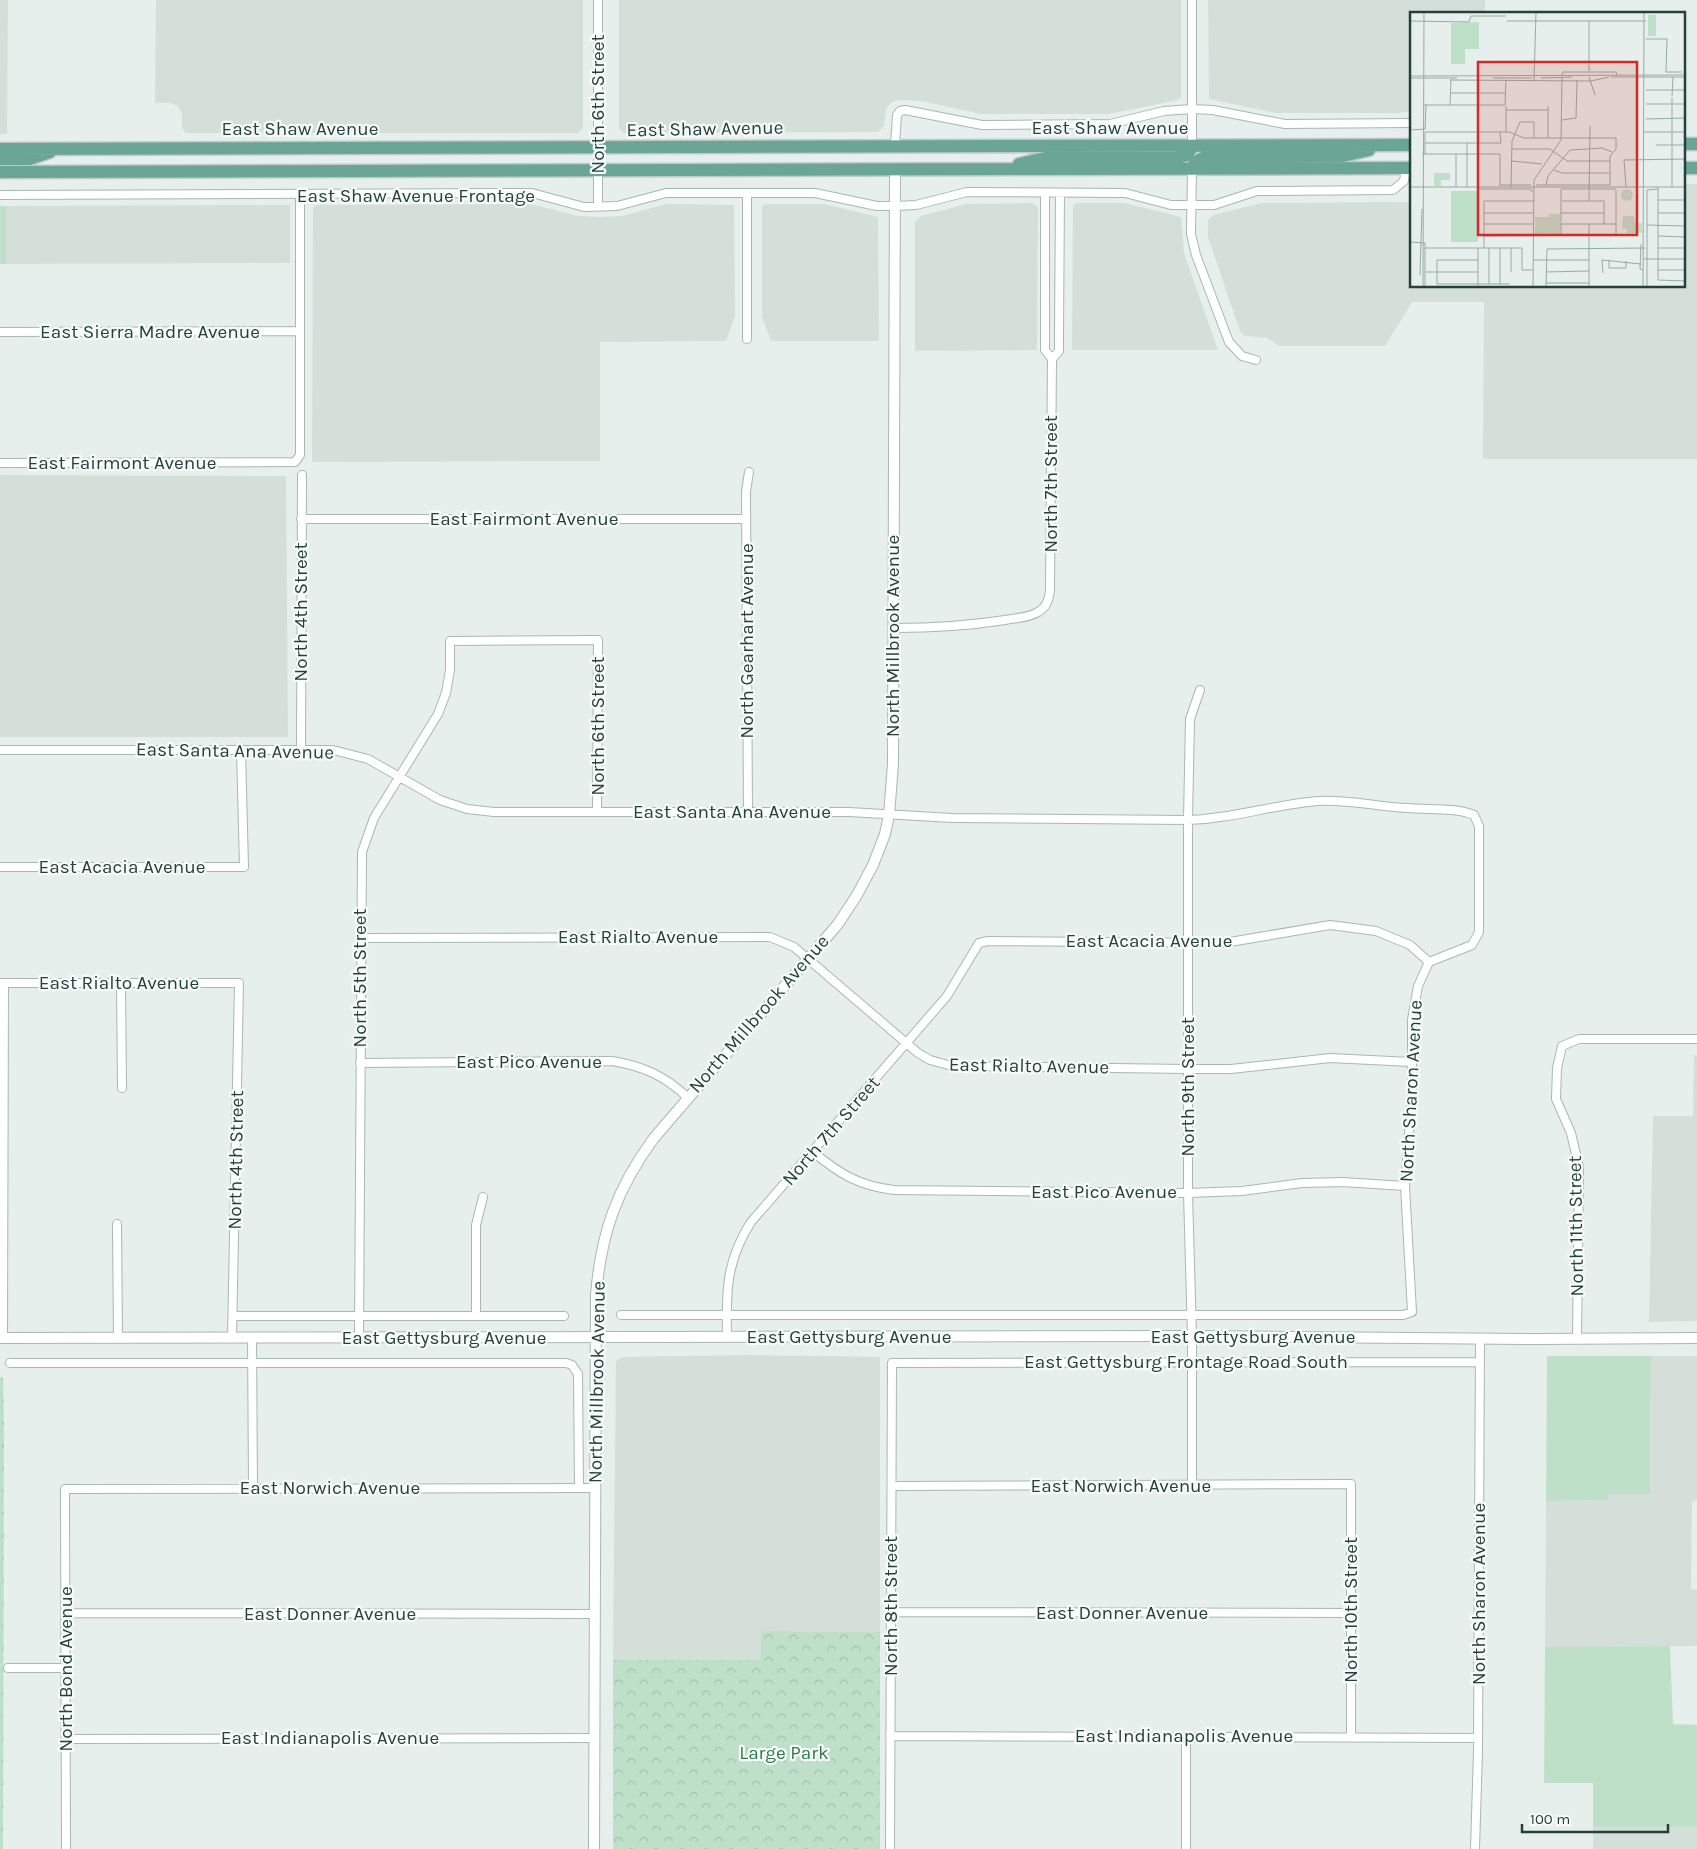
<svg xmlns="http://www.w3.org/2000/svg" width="1697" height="1849" viewBox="0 0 1697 1849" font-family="Karla,sans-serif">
<defs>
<pattern id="park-crowns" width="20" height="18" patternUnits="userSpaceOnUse" patternTransform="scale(1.25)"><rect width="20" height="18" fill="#bfe0c8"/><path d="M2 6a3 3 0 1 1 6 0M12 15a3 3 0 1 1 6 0" fill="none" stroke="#a4c1ad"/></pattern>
</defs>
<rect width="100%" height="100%" fill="#e6efeb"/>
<path fill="#d4dfda" d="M0,0H8L7,134H0Z
M156,0H583V128L578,133H185L182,127V113L178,106L171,103H155Z
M619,0H1181V97L1178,100L1109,114H981L921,101L897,100L891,103L886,108L884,126L878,132L623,133L619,128Z
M1208,0H1485V14H1411V111L1399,113H1275L1209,99Z
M1683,184H1697V459H1483L1484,302H1412L1385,346H1279L1267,338L1245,336L1240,331L1208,237V220L1213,215L1261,203L1411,202V286H1683Z
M1033,203L1038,208L1037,350L915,351V222L921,216L966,204Z
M1125,203L1181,217L1184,253L1218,350H1072L1073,205L1076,203Z
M531,204L578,216L600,217L623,216L666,204L734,205L735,316L726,341L600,342V461L312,462L313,208L316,205Z
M766,204H824L878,217L879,341H771L762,317V206Z
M290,205V263L6,264V206Z
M0,475L286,476L288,737H0Z
M1694,1055L1697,1056V1321L1649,1322L1653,1116H1693Z
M747,1355L880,1357V1632L762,1631L761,1660H613L616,1361L623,1357Z
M1651,1356H1697V1500L1692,1501L1691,1589L1697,1590V1646L1545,1647L1546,1501L1607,1500L1608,1494H1650Z
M1593,1827H1697V1849H1593Z"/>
<path fill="#bfe0c8" d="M0,206H6V264H0Z
M1547,1356H1651L1650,1494H1608V1500L1546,1501Z
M1670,1646L1673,1724L1697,1725V1827H1593V1783H1544L1545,1647Z"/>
<path fill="url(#park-crowns)" d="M0,1377H3L4,1426L3,1849H0Z
M761,1631L880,1632V1849H613V1660H761Z"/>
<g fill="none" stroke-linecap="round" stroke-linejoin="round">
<g stroke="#a8b8b2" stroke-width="10">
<path id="minor" d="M895,145L897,115L900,111L905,110L982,125L1110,124L1164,111L1192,109L1213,110L1285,124L1411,123
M1192,147V0
M1192,169L1191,234L1196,255L1229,342L1242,356L1256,360
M747,193V339
M1045,193V350L1052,359
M0,195L532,193L584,207L617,206L666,193H815L877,206H895L916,205L967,192L1125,193L1171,205H1214L1257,191L1393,190L1404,181L1406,168
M598,207V0
M0,332L300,331
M0,463L295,462L300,455V195
M301,519H746
M894,628C932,628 967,626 1005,620C1015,618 1029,618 1038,612C1047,607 1049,599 1050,590L1052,359L1059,351V335L1060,193
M0,750H333L368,759L440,800L467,809L494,812H849L952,818L1188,820C1233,819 1275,804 1319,801C1348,799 1378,807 1407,808C1429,810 1454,807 1474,815L1479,826V932L1472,945L1429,962L1418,986L1412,1020V1094L1405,1186L1412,1312L1403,1315H621
M301,750L302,475
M748,811L746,492L749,472
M0,867H244L241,750
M360,938L770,937L794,947L918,1053L930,1060L952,1066L1188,1069H1231L1330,1058L1411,1062
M0,983H239L232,1337
M121,983L122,1088
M360,1063L612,1061C643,1066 665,1076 687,1097
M813,1152C840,1174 859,1186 894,1190L1188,1193L1242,1191L1302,1183L1343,1182L1405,1186
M117,1224L118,1338
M476,1315V1225L483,1197
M233,1316H564
M727,1336C726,1292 726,1261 751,1222L947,996L979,943L988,941L1224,943L1330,925L1376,931L1410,945L1429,962
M252,1337L253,1488
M359,1337L362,852L374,818L438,714L446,693L450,670V641L598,640L597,812
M3,1338L4,983
M1577,1339L1579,1167L1571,1133L1556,1099L1557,1068L1562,1046L1579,1039H1697
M10,1363H566L572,1365L578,1374L579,1488
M1192,1485V1336L1188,1193V820L1190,719L1200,690
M892,1486L1351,1484V1736
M891,1612L1352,1613
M66,1613L595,1614
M8,1668H66
M890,1736L1478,1738
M1186,1737V1849
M66,1739L594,1738
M66,1849L65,1489L596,1488
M890,1849L892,1363L1479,1362
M1475,1849L1478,1751L1480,1339"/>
</g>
<g stroke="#a8b8b2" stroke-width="12">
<path id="tertiary" d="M0,1338L1192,1336L1538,1339L1697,1338
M594,1849L596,1295C601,1233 617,1188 654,1138L838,924L857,895L873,865L885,834L889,815L893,764L895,170"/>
</g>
<g stroke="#c2cac8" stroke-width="15">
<path id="primary" d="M1683,144H1697
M0,149L1411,145
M0,159H29L50,152
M1019,164L1045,158H1177L1187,155L1192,147
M1683,168H1697
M1192,169L1195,162L1205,157L1343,156L1369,150
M0,172L1411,168"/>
</g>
<use href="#minor" stroke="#fff" stroke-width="8"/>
<use href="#tertiary" stroke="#fff" stroke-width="10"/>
<use href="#primary" stroke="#6aa596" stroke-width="12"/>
</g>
<g text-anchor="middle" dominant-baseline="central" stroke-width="4.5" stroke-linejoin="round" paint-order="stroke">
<g font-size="19" fill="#24423a" stroke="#f7fbf9">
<text transform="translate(598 104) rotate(-90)">North 6th Street</text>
<text x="1110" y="128">East Shaw Avenue</text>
<text x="300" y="129">East Shaw Avenue</text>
<text transform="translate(705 129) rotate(-1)">East Shaw Avenue</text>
<text x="416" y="196">East Shaw Avenue Frontage</text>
<text x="150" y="332">East Sierra Madre Avenue</text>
<text x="122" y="463">East Fairmont Avenue</text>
<text transform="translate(1051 484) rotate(-90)">North 7th Street</text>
<text x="524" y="519">East Fairmont Avenue</text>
<text transform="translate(301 612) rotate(-90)">North 4th Street</text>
<text transform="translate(893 636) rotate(-90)">North Millbrook Avenue</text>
<text transform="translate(747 641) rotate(-90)">North Gearhart Avenue</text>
<text transform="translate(598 726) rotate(-90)">North 6th Street</text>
<text transform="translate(235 751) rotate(1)">East Santa Ana Avenue</text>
<text x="732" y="812">East Santa Ana Avenue</text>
<text x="122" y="867">East Acacia Avenue</text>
<text x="638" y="937">East Rialto Avenue</text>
<text x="1149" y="941">East Acacia Avenue</text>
<text transform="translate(360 978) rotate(-90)">North 5th Street</text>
<text x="119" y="983">East Rialto Avenue</text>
<text transform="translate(759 1014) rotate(-49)">North Millbrook Avenue</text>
<text x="529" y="1062">East Pico Avenue</text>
<text transform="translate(1029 1066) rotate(1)">East Rialto Avenue</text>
<text transform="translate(1188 1087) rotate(-90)">North 9th Street</text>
<text transform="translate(1411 1091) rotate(-87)">North Sharon Avenue</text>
<text transform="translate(831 1131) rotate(-49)">North 7th Street</text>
<text transform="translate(236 1160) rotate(-89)">North 4th Street</text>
<text x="1104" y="1192">East Pico Avenue</text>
<text transform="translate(1576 1226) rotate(-91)">North 11th Street</text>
<text x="849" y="1337">East Gettysburg Avenue</text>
<text x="1253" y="1337">East Gettysburg Avenue</text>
<text x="444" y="1338">East Gettysburg Avenue</text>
<text x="1186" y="1362">East Gettysburg Frontage Road South</text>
<text transform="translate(597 1382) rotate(-89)">North Millbrook Avenue</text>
<text x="1121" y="1486">East Norwich Avenue</text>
<text x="330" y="1488">East Norwich Avenue</text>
<text transform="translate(1479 1594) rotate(-90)">North Sharon Avenue</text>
<text transform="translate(891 1606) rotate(-90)">North 8th Street</text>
<text transform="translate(1351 1610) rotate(-90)">North 10th Street</text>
<text x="1122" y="1613">East Donner Avenue</text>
<text x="330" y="1614">East Donner Avenue</text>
<text transform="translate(66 1669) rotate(-90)">North Bond Avenue</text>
<text x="1184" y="1736">East Indianapolis Avenue</text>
<text x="330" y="1738">East Indianapolis Avenue</text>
</g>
<g font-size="19" fill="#2d7a4b" stroke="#f7fbf9">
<text x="784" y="1753">Large Park</text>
</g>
</g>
<g transform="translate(1410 12)">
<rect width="275" height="275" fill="#e6efeb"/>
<path d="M69,10V37H55V52H41V11ZM24,161H40V168H31V174H24ZM211 183a6 6 0 1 1 12 0a6 6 0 1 1-12 0ZM213,204H224L225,211H232V221H217V217H212Z" fill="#bfe0c8"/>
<path d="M238,3H246V24H238ZM41,179H68V230H41ZM139,202H150V223H125V205H139Z" fill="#bfe0c8"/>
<path fill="none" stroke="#98aaa4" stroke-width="1" d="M0,9L59,10L61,4H96M97,9H236M179,9V59M236,27H257L256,60H272M152,63L153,60H206L207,63M0,64L275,63M179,65L185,83M201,65H275M0,66H47M83,66H122M131,66L162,65M40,68L181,69L199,65M124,69L126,0M236,78H275M40,81H96M262,84L263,65M236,92H275M14,93H95L96,68M40,93L41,67M96,98H138M236,107L275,106M152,108L166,106L167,68M0,118L15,117L16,93M96,120V94M234,120H275M138,126V94M15,131H91L90,120M246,133H275M102,137H140L157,149H200M12,142H90V174M15,142V120H99L114,126H206V137L200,144V173H126M102,149L132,152M144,158L152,161H199M90,173H121M136,173L138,164L160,138L192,136L202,140M0,175H275M46,175V142M57,175V131M68,175V142M101,175L102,129L110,110H124V126M216,175L214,148L275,147M248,175V268L275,269M262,175V86M69,177H121L122,180M248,188H275M152,189H194V212M179,189L180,114M74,201H124M151,201H194M248,201H275M74,212H123M151,212H206M237,213L275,214M74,224L214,223M151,224V177H206M206,224V178M248,224L275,225M0,230L15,231V275M231,232L230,257L233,258M15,236H112V258H123M74,236V189H124M79,236V272M248,236H275M233,247H275M68,248H27V272H100M123,248H179M199,248V256H216V249M248,258H275M16,260H68M101,260V236M136,260L179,259M193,261L192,248L231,252M10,263L12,197M136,271H179M90,272V236M13,275L14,0M68,275V236M123,275L124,168L151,128L152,65M136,275L137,237L235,236M179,275V212M233,275L234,0M237,275V178L248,177"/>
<path fill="#d62828" fill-opacity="0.15" stroke="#d62828" stroke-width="2.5" d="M68,50H227V223H68Z"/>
<rect width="275" height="275" fill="none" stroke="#24423a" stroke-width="2.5"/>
</g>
<path d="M1522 1824v8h146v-8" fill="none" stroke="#24423a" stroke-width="2.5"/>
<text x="1530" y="1824" font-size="15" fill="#24423a" stroke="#f7fbf9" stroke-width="4" paint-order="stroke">100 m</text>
</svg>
